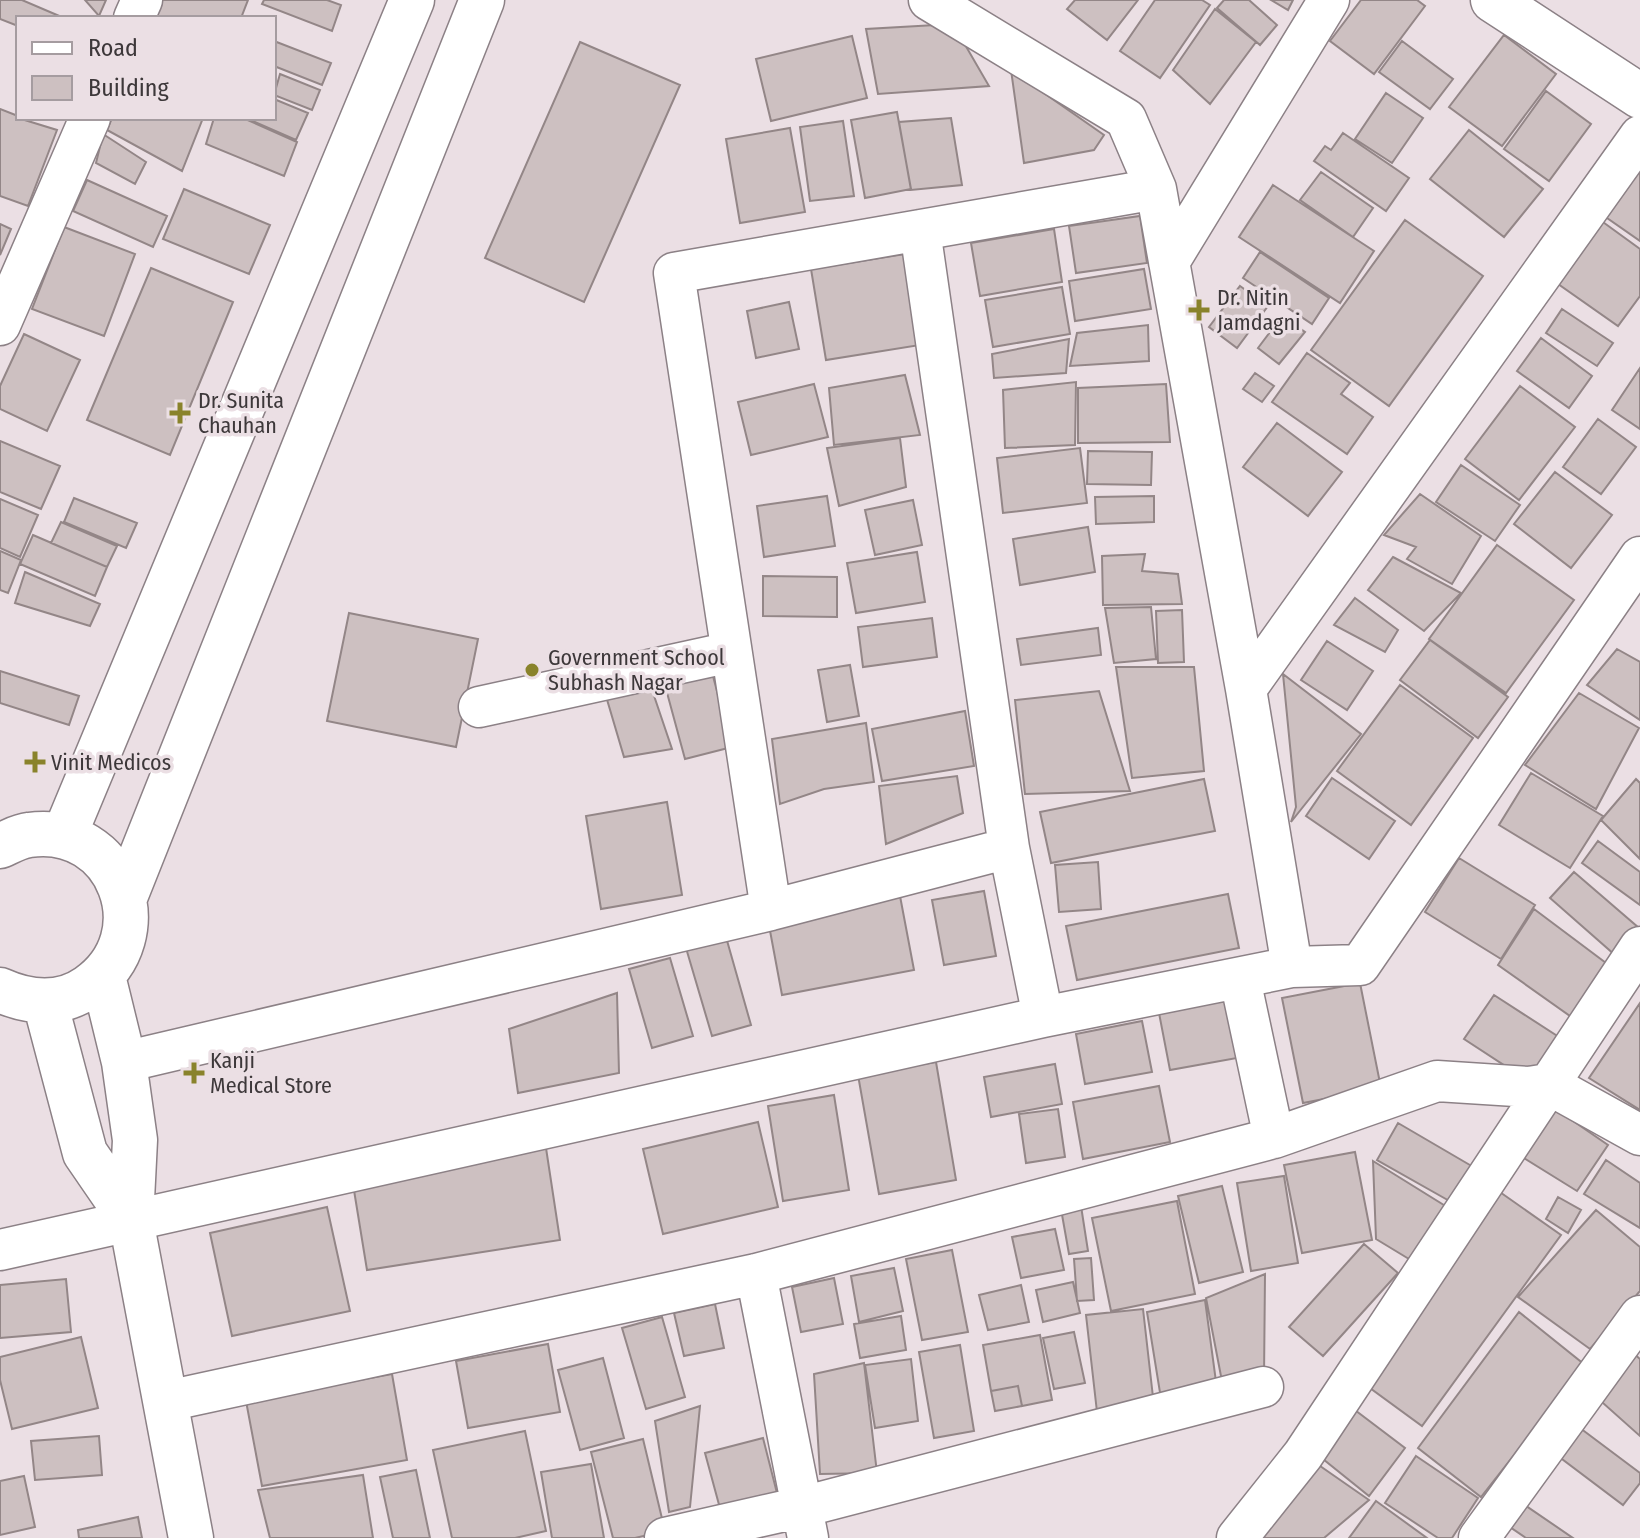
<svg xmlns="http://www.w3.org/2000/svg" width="1640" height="1538" viewBox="0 0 1640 1538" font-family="'Fira Sans Condensed',sans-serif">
<rect width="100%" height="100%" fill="#ebdfe4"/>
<path fill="#cdc0c1" stroke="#938687" stroke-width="2" d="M0,0H22L64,18H18V26L0,19Z
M85,0H106L99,16Z
M162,0H248L241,18H155Z
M264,0H327L341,5L332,31L262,4Z
M1075,0H1138L1107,40L1067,9Z
M1155,0H1202L1210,5L1160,78L1120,51Z
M1224,0H1249L1277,25L1260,45L1217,8Z
M1271,0H1293L1288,10Z
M1361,0H1417L1425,6L1374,74L1330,41Z
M1215,9L1256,42L1210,104L1173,70Z
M953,24L989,86L878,94L866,29Z
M1504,35L1556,74L1502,146L1449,107Z
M852,36L867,98L771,121L756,59Z
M274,41L331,63L322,85L274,66Z
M1402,41L1453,79L1430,109L1379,72Z
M580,42L680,85L584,302L485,258Z
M1011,70L1104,135L1094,150L1024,163Z
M280,74L320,90L312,110L274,95Z
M1546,91L1591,124L1549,181L1504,149Z
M1386,93L1423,118L1392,163L1355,139Z
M274,99L308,113L296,140L246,118H274Z
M0,109L18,116V118L57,130L28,206L0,196Z
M897,112L911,189L865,198L851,120Z
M112,118H203L182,171L107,130Z
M214,118H243L297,142L284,176L206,144Z
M951,118L962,185L911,190L899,122Z
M843,121L854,196L810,201L800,127Z
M790,128L805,212L740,223L726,139Z
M1469,130L1543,189L1504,237L1430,179Z
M1343,133L1409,178L1386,211L1314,161L1325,146L1331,150Z
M103,134L146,162L135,184L96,163Z
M1640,149V241L1597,211Z
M1321,172L1373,208L1353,237L1300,200Z
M87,180L167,216L153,247L73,211Z
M1273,185L1374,251L1340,303L1239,237Z
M184,189L270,225L249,274L163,239Z
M1140,216L1147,263L1076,273L1069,226Z
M1596,217L1640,249V296L1618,326L1551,279Z
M1405,220L1483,276L1389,406L1311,350Z
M0,224L11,229L0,255Z
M64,227L135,254L104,336L32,309Z
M1054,229L1062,282L980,296L971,243Z
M1260,252L1329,298L1312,324L1243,278Z
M905,254L920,345L826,360L811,269Z
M151,268L233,302L170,455L87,420Z
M1144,269L1151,309L1075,321L1069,281Z
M1240,286L1268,306L1237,348L1209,327Z
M1062,287L1070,334L993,347L985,300Z
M789,302L799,349L756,358L747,311Z
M1562,309L1613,343L1597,366L1546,333Z
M1282,316L1305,332L1279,364L1258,348Z
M1148,325L1149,361L1070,366L1077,333Z
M24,334L80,360L47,431L0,409V386Z
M1541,338L1592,376L1569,408L1517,371Z
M1069,339L1066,373L994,378L992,354Z
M1307,353L1350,383L1341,394L1373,417L1347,454L1272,402Z
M1640,368V429L1612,410Z
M1255,373L1274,386L1262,402L1243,389Z
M905,375L920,435L834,445L829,388Z
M1076,382L1075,445L1005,448L1003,390Z
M814,384L828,437L751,455L738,402Z
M1166,384L1170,442L1078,443V388Z
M1520,386L1575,427L1519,500L1465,459Z
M1598,419L1636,447L1601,494L1563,467Z
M1277,423L1342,472L1308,516L1243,467Z
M900,438L906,487L839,506L827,448Z
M0,441L60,466L41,509L0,492Z
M1080,448L1087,503L1003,513L997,458Z
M1088,451L1152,452L1151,485L1087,484Z
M1461,465L1520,505L1495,541L1436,502Z
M1555,472L1612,515L1571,568L1514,524Z
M1420,494L1481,536L1452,584L1407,559L1416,547L1384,535Z
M827,496L835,546L764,557L757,506Z
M1154,496V522L1096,524L1095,497Z
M74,498L137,523L126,548L64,522Z
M0,499L38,515L20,557L0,548Z
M913,500L922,545L875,555L865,510Z
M61,522L117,546L107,567L51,543Z
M1088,527L1095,572L1020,585L1013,539Z
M33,535L107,567L95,596L20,564Z
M1497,545L1574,600L1506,693L1429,639Z
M0,551L21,560L8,593L0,590Z
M917,552L925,602L856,613L847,563Z
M1145,554L1142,571L1178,574L1182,604L1103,605L1102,556Z
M1393,557L1461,593L1424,631L1368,590Z
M25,572L100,604L90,626L15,603Z
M763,576L837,577V617L763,616Z
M1355,598L1398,630L1385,652L1334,625Z
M1151,607L1156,659L1114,663L1105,608Z
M1182,610L1184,662L1158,663L1156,611Z
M349,613L478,639L456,747L327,721Z
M932,618L937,657L863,667L858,627Z
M1098,628L1101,655L1021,665L1017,639Z
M1430,640L1508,697L1478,738L1400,680Z
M1327,641L1373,671L1347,710L1301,680Z
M1617,649L1640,662V720L1587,685Z
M710,665L732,747L685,759L663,678Z
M850,665L859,716L827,722L818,670Z
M1116,667H1194L1204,771L1132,778Z
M0,671L79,696L69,725L0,703Z
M1283,674L1361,734L1291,822L1296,807Z
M647,675L672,749L624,757L603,686Z
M1400,685L1473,738L1411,825L1337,771Z
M1099,691L1130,791L1025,794L1015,700Z
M1579,693L1639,728L1596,809L1525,765Z
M965,711L974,766L882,781L872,729Z
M866,723L874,782L824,789L780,804L772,739Z
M1531,773L1603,816L1570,868L1499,825Z
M957,776L963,813L886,844L879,786Z
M1332,778L1395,821L1369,859L1306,816Z
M1204,779L1215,831L1051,863L1040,812Z
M1636,779L1640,783V859L1601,820Z
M667,802L682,895L601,909L586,816Z
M1598,841L1640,872V905L1582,863Z
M1459,858L1535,905L1501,959L1425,912Z
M1098,862L1101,909L1059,912L1055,865Z
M1574,872L1639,928L1615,955L1550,898Z
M984,891L996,956L944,965L932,900Z
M1228,894L1239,948L1077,980L1066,926Z
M900,896L914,970L782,995L768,920Z
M1534,909L1610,966L1577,1021L1498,965Z
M726,937L751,1025L712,1036L686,948Z
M670,958L693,1036L652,1048L629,969Z
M1360,983L1381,1088L1303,1103L1282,998Z
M617,993L619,1073L518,1093L509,1029Z
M1494,995L1562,1039L1533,1084L1464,1039Z
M1227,1000L1237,1058L1170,1070L1159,1013Z
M1640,1003V1110L1589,1078Z
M1142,1021L1152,1072L1085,1084L1076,1034Z
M936,1062L956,1180L879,1194L858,1075Z
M1055,1064L1062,1104L991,1117L984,1077Z
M1159,1086L1170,1142L1083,1159L1073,1102Z
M834,1095L849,1190L783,1201L768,1106Z
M1544,1101L1608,1145L1577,1191L1511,1150Z
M1058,1109L1065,1157L1026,1163L1019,1114Z
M758,1122L778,1207L663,1234L643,1149Z
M1398,1123L1475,1168L1453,1203L1377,1160Z
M546,1148L560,1240L367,1270L352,1178Z
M1355,1152L1372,1240L1302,1253L1284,1165Z
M1606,1160L1640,1183V1228L1584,1194Z
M1373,1161L1447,1207L1409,1259L1376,1239Z
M1284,1176L1298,1263L1251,1271L1237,1183Z
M1222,1186L1243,1272L1199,1283L1178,1196Z
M1497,1190L1561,1235L1422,1426L1359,1380Z
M1558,1197L1581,1210L1568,1233L1546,1219Z
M1177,1201L1195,1294L1111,1311L1092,1218Z
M1081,1206L1088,1251L1069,1254L1061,1209Z
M327,1207L350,1311L232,1336L210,1233Z
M1596,1210L1640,1247V1291L1590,1349L1518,1297Z
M1055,1229L1064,1270L1021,1278L1012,1237Z
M1364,1244L1398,1273L1323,1356L1289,1327Z
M952,1250L968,1332L922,1340L906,1259Z
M1091,1258L1094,1300L1077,1301L1074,1259Z
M894,1268L903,1311L859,1322L851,1276Z
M1265,1274L1264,1378L1225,1397L1206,1298Z
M834,1278L843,1324L801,1332L792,1287Z
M66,1279L71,1332L0,1338V1285Z
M1073,1282L1080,1313L1043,1322L1036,1290Z
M1021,1285L1029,1322L988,1330L979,1295Z
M1205,1300L1217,1389L1162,1405L1147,1312Z
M715,1304L724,1348L684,1356L674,1313Z
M1143,1309L1154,1406L1097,1412L1086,1315Z
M1519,1312L1585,1365L1481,1497L1418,1448Z
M901,1316L906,1350L860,1358L854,1324Z
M662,1317L685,1397L646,1409L622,1328Z
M1074,1332L1085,1383L1054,1389L1043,1338Z
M1040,1335L1052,1400L1022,1406L1018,1386L991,1391L983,1345Z
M81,1337L98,1408L12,1429L0,1380V1357Z
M548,1344L560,1412L468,1428L456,1361Z
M960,1345L974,1431L934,1438L919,1352Z
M1632,1352L1640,1359V1436L1594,1395Z
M603,1358L624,1438L580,1450L558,1370Z
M911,1359L918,1421L875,1428L865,1365Z
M864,1363L877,1473L820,1474L814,1374Z
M392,1374L407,1460L262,1486L246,1401Z
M1018,1386L1022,1406L995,1411L991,1391Z
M1343,1401L1405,1448L1369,1496L1313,1451Z
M700,1406L690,1507L669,1512L655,1421Z
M1580,1428L1640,1473V1483L1623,1505L1558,1456Z
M525,1431L546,1531L515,1538H452L433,1450Z
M99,1436L102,1475L35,1480L31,1441Z
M763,1438L778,1497L721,1512L705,1453Z
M643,1439L665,1531L635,1538H613L591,1452Z
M1416,1456L1478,1498L1452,1538H1438L1385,1503Z
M1310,1459L1369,1500L1324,1538H1256Z
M591,1464L604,1538H552L541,1472Z
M416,1470L430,1538H393L380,1477Z
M363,1475L373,1538H270L258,1490Z
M24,1476L35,1527L0,1535V1481Z
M1376,1501L1427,1538H1349Z
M1519,1501L1573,1538H1526L1504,1523Z
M138,1517L142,1538H79L78,1530Z"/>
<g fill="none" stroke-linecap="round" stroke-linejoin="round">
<g stroke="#8c8186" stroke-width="43">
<path id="street" d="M929,0L1126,119L1156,189L1246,689L1292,967
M134,18L142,0
M920,230L1009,848L1043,1017
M1169,262L1329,0
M0,325L90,118
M1246,689L1640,136
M479,707L731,652
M771,910L674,273L1156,189
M124,1062L771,910L1009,848
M1274,1138L1437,1081L1529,1087L1548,1084L1640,1135
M0,1250L1043,1017L1292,967L1360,965L1640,557
M756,1274L808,1538
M167,1401L756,1274L1274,1138L1240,979
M665,1538L802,1507L1263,1387
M1237,1538L1303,1455L1640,947
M1479,1538L1640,1316"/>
</g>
<g stroke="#8c8186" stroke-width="47">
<path id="secondary" d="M1493,0L1640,96
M64,836L412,0
M0,846C9,842 19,836 29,835C119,822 162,936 88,987C61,1006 29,1003 0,990
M125,897L482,0
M103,976L124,1062L135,1140L131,1220L191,1538
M45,1002L85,1153L131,1220"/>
</g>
<use href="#street" stroke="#fff" stroke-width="40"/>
<use href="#secondary" stroke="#fff" stroke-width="44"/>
</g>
<g fill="#89832b" stroke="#ebdfe4" stroke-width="3">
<path d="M1195 298h8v8h8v8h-8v8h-8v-8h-8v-8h8z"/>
<path d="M176 401h8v8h8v8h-8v8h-8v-8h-8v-8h8z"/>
<circle cx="532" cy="670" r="8"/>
<path d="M31 750h8v8h8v8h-8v8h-8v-8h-8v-8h8z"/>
<path d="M190 1061h8v8h8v8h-8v8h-8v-8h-8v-8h8z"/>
</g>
<g text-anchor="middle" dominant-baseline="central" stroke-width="7" stroke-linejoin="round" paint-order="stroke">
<g font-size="22" fill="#3d383a" stroke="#ebdfe4" text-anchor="start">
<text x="1217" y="297">Dr. Nitin<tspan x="1217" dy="25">Jamdagni</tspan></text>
<text x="198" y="400">Dr. Sunita<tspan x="198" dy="25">Chauhan</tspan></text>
<text x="548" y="657">Government School<tspan x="548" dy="25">Subhash Nagar</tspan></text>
<text x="51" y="762">Vinit Medicos</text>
<text x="210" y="1060">Kanji<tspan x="210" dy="25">Medical Store</tspan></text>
</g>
</g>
<rect x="16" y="16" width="260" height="104" fill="#ebdfe4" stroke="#a59ca0" stroke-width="2"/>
<rect x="32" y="42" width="40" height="12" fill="#ffffff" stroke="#a59ca0" stroke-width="2"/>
<text x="88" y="56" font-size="24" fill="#3d383a">Road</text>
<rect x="32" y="76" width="40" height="24" fill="#cdc0c1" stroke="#a59ca0" stroke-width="2"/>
<text x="88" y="96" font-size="24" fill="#3d383a">Building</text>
</svg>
